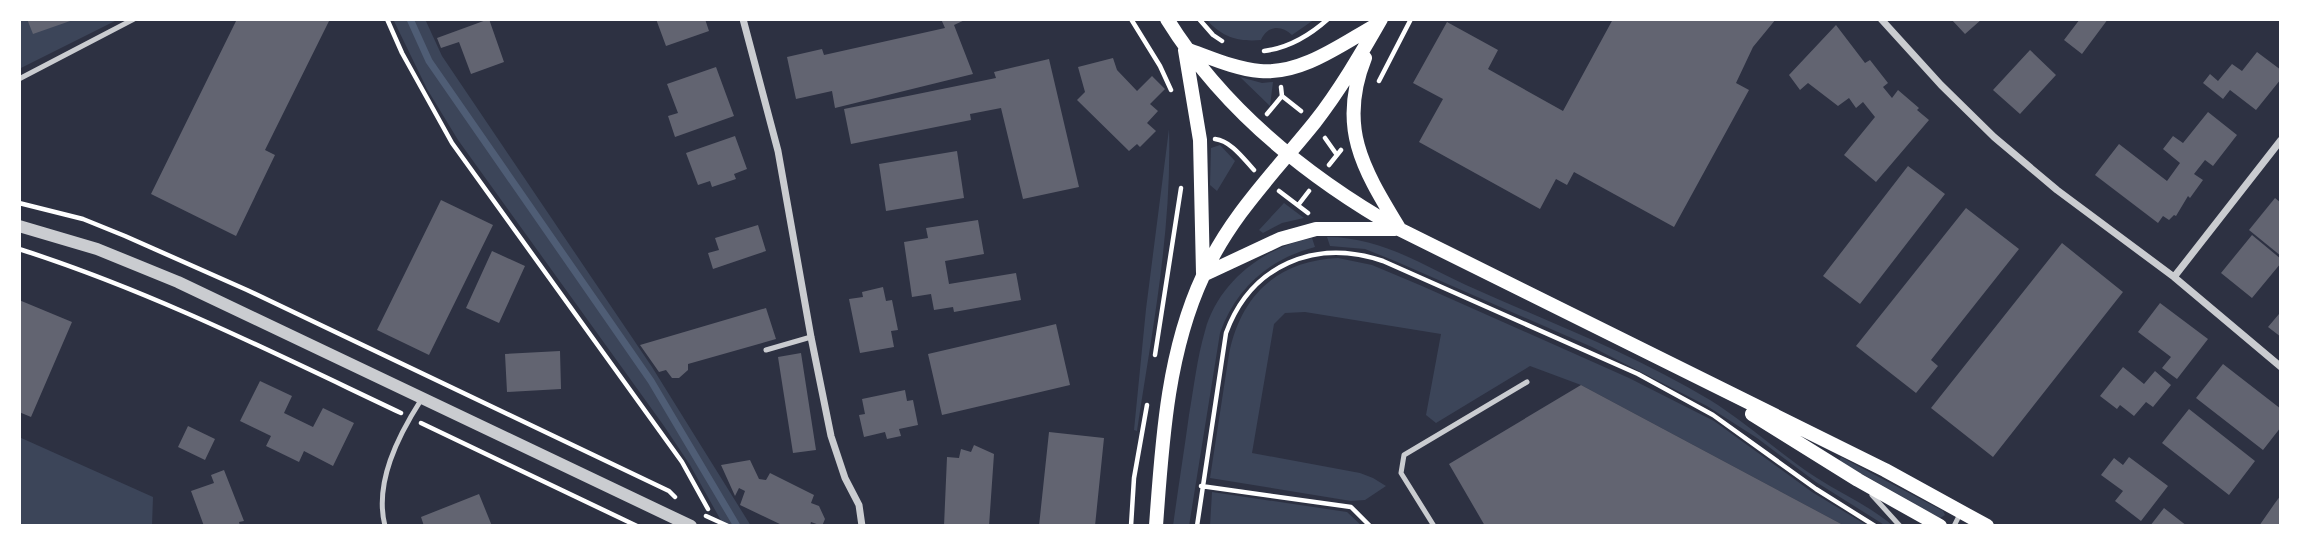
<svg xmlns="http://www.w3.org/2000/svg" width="2300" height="545" viewBox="0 0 2300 545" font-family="'Open Sans',sans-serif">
<rect width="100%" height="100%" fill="#2d3142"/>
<path fill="#3c4559" d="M19,19H119L19,69Z
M393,19H425L442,56L652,367L751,526H724L690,465L664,426L458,140L427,89Z
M1206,19H1315L1292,35C1281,24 1267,26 1261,40C1237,42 1222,37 1206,19Z
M1240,77L1262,83L1273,82L1270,106Z
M1169,129C1172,231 1152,331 1137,431L1134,430L1146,309Z
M1220,145L1235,161L1217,191L1210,185L1211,148Z
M1284,203L1304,218L1282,223L1263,233L1259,230Z
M1327,237C1383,237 1425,267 1475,289C1554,324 1635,355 1710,400C1747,423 1780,454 1817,478C1842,494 1870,506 1893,526H1886L1816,482L1757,438L1707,406L1592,347L1395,261L1365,249L1330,246Z
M1312,238L1315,247C1269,259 1236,288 1220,333L1189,526H1173C1178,489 1184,452 1189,415C1194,387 1197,358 1205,331C1218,282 1264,247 1312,238Z
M1338,258L1372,265L1422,286L1629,378L1714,421L1812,492L1868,526H1845L1581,385L1530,366L1436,423L1426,415L1441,334L1305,312L1285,313L1274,324L1252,453L1360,473L1373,478L1386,486L1365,500L1351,501L1210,478L1229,354C1241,295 1277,261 1338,258Z
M19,437L153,497L152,526H19Z
M1841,457L1943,511L1945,515L1940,518L1839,461Z
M1212,492L1347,512L1362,526H1210Z"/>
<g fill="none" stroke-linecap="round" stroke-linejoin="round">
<path stroke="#4f5d75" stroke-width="7" d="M410,19L429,61L651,381L737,526"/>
</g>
<path fill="#626471" d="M27,19H73V20L33,34Z
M237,19H330L265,150L275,155L236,236L151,194Z
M489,19L504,62L471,74L459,42L441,48L437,38Z
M656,19H705L709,31L666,46Z
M941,19H967L954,25L973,74L835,108L832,91L796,99L787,57L822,49L824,55L945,28Z
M1613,19H1776L1753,47L1736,83L1749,90L1674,227L1574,172L1567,185L1556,179L1540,209L1419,142L1443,99L1413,83L1447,22L1498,50L1488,69L1563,111Z
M1951,19H1982L1965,34Z
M2080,19H2108L2082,54L2064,40Z
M1836,25L1865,63L1870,60L1888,83L1883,87L1892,98L1898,90L1919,108L1917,110L1929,120L1876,182L1844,155L1875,117L1863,102L1856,108L1849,98L1838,106L1808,83L1800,90L1789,75Z
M2030,50L2056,75L2020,114L1993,90Z
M2257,52L2281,70V79L2256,110L2230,90L2223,99L2203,83L2210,74L2218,81L2232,64L2242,71Z
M1113,58L1117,70L1137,91L1152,76L1165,89L1150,104L1158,111L1147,123L1156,131L1140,147L1137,144L1129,151L1077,100L1085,92L1078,67Z
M1049,59L1079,187L1023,199L1001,108L970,114L971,120L851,144L844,109L996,78L994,72Z
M716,67L734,116L675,137L668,116L678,113L667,84Z
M2208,112L2237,135L2213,166L2205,160L2194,174L2203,180L2190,198L2188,196L2176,216L2174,215L2169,220L2163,216L2158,223L2095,175L2119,144L2167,181L2180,163L2163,149L2173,136L2183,143Z
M735,136L747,169L734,174L736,179L712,187L710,181L698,185L686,153Z
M957,151L964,198L886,211L879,164Z
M1908,166L1945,194L1860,304L1823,276Z
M2275,198L2281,203V256L2249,230Z
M441,200L493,225L429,355L377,330Z
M1966,208L2019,249L1931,360L1938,366L1916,393L1856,346Z
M978,220L984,254L945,261L949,284L1016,273L1021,300L954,312L953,307L934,310L931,294L912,297L904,242L928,238L926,228Z
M758,225L766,251L713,269L708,253L719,250L715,238Z
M2252,235L2281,259V263L2252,298L2221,273Z
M2062,243L2123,292L1993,457L1931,408Z
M492,251L525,266L499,323L466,308Z
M883,287L886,301L892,300L898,330L891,331L894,347L860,353L849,299L863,297L862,292Z
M19,300L72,322L31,417L19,412Z
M2160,303L2208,339L2177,379L2162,368L2171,357L2138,332Z
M766,308L776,339L688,364V370L679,378H672L666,370L659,372L640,345Z
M2279,314L2281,315V337L2268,327Z
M1056,324L1070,385L942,415L928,354Z
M560,351L561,389L507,392L505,354Z
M801,353L816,450L793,453L778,357Z
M2223,364L2281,409V427L2263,450L2196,398Z
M2123,367L2144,384L2155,371L2171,385L2153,407L2146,402L2134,416L2120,405L2117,409L2100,396Z
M260,381L292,396L284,413L313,427L323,408L354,423L333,466L304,451L299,462L266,446L271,436L240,421Z
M1581,385L1845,526H1485L1449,464Z
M905,390L907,401L913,400L918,425L899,429L901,436L887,439L885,432L864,437L859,415L865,414L862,399Z
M2189,409L2255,461L2229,495L2162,443Z
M188,426L215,439L205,460L178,447Z
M1049,432L1104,438L1095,526H1039Z
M974,445L994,454L989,526H944L947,457L959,458L961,449L971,452Z
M2129,457L2168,486L2141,521L2115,501L2123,491L2101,475L2114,458L2123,465Z
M750,460L759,479L766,480L770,473L814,495L811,503L819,506L825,519L822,526L811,522L810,526H784L740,505L745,491L739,488L735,496L721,465Z
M224,470L244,521L239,522L240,526H204L191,491L214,483L211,475Z
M479,494L492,526H424L421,517Z
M2281,495V526H2259L2275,503Z
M2164,508L2187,526H2150Z"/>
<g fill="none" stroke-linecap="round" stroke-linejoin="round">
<path stroke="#fff" stroke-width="4.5" d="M387,19L402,53L452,143L682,462L708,509
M1131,19L1160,66L1171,90
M1199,19L1213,35L1222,41
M1264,51C1289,48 1309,36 1328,19
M1379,81L1411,19
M1281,87L1282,96L1301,111
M1267,114L1282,96
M1325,138L1337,155
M1215,139C1231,141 1243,158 1254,170
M1329,165L1341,150
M1279,191L1308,213
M19,203L83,219L125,236L247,290L669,491L675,497
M1299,204L1309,191
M19,249C151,291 276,354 401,413
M1155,355L1181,188
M421,423L637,526
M1201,486L1351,507L1370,526
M706,516L728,526
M1131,526L1134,478L1147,405
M1197,526L1226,333C1251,265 1315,238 1383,261L1638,374L1713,415L1816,489L1875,526"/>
<path stroke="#caccd0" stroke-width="5" d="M19,79L134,19
M766,350L811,337
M1872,495L1900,526
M385,526C374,483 398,436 421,400
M1434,526L1401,473L1404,455L1527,382
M1954,526L1961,512"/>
<path stroke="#caccd0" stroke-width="7" d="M743,19L778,151L811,337L831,436L845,478L859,505L862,526
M1881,19L1941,85L1994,137L2057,190L2174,277L2281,367
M2174,277L2281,140"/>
<path stroke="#caccd0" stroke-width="12" d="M19,226L97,249L178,282L691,526"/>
<path stroke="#fff" stroke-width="14" d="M1167,19C1223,109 1309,178 1399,229L1885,470L1987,526
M1186,49C1209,57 1235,69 1260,71C1301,75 1342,44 1376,25
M1185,50L1200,140L1203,273
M1365,58C1337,128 1364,170 1399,228
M1203,275L1280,239L1316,229H1395
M1752,414L1858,480L1940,526
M1156,526C1162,443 1167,353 1203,276C1230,216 1274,173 1315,122C1340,90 1361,54 1381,19"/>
</g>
<rect width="2300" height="545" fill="none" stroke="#ffffff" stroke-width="42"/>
</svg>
